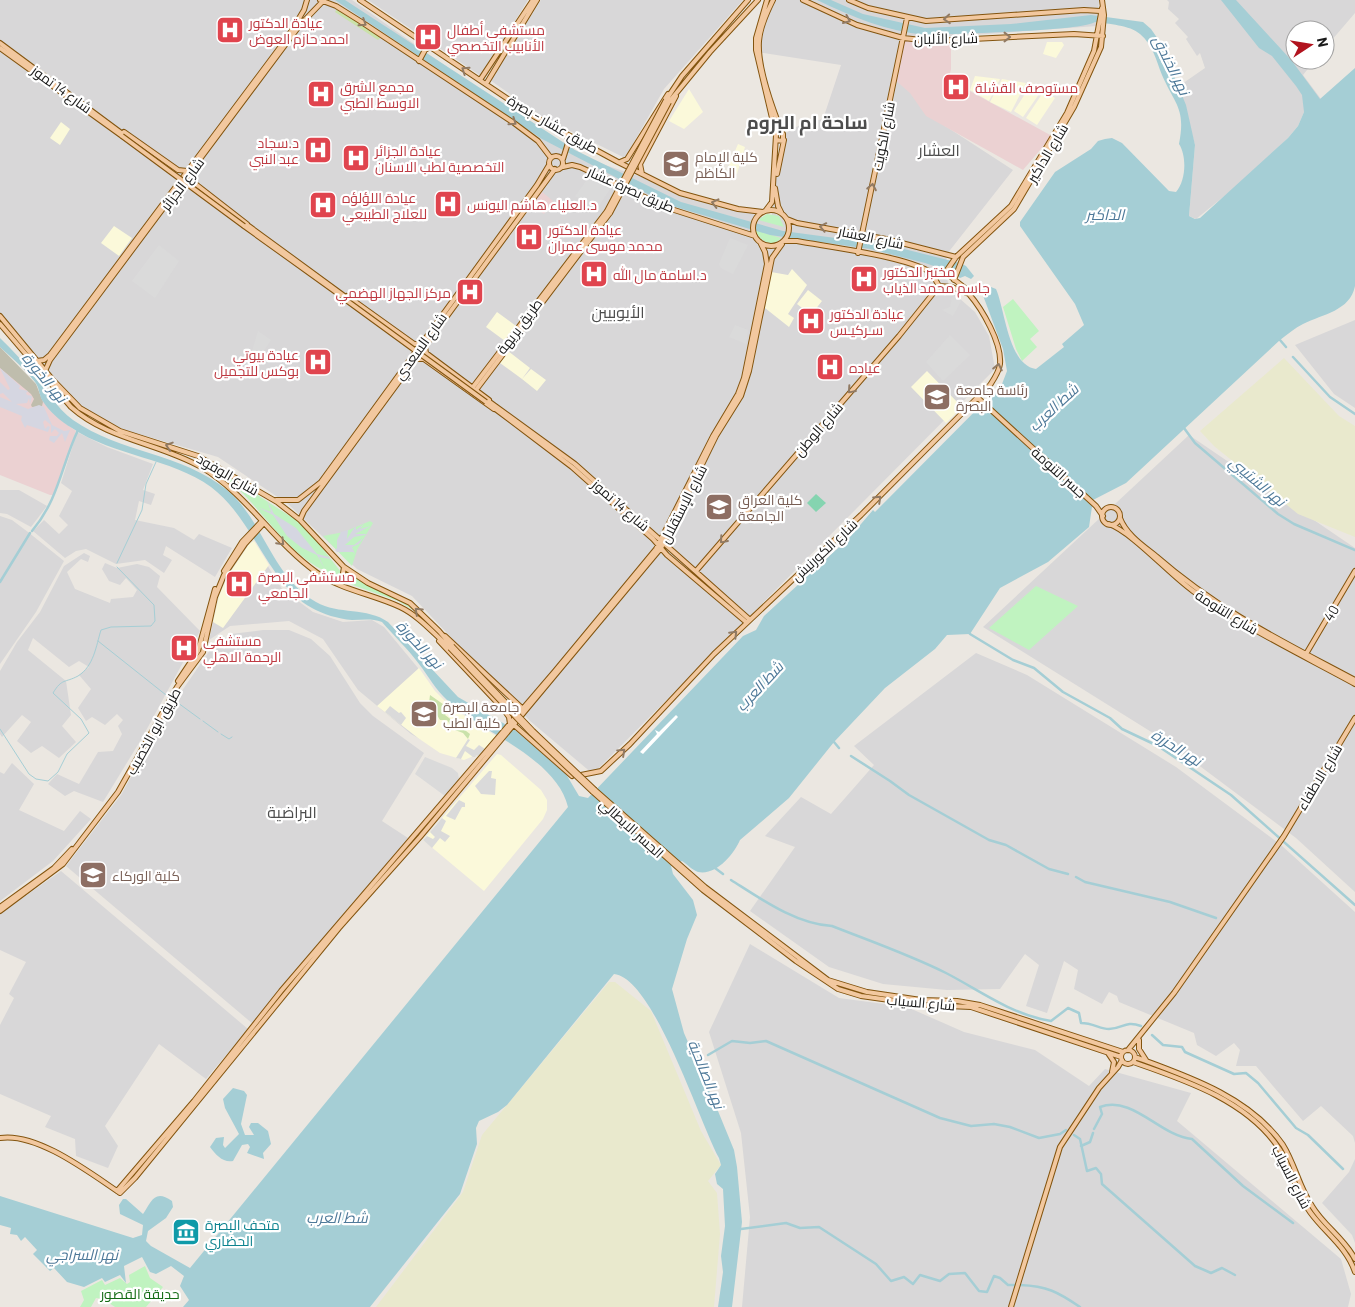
<svg xmlns="http://www.w3.org/2000/svg" width="1355" height="1307" viewBox="0 0 1355 1307" font-family="Barlow,Cairo,sans-serif">
<rect width="100%" height="100%" fill="#ebe7e1"/>
<path fill="#d8d7d8" d="M0,0H352L569,153L771,220L782,135L802,124L823,119L841,65L757,52L768,0H1099L1097,26L944,37L945,74L936,120L1013,170L947,254L945,273L951,291L975,312L989,336L995,369L593,774L530,721L412,596L357,569L288,504L218,457L125,430L75,406L0,318Z
M368,0H528L481,76Z
M541,0H743L664,89L625,158L544,118L490,80Z
M1167,0H1355V13L1325,48V30H1295V60H1315L1303,75L1321,99L1304,112L1298,126L1288,138L1238,185L1196,219L1189,216L1195,145L1179,86L1205,68L1200,53L1197,56L1186,39L1188,37L1175,23L1179,19L1168,9L1169,2Z
M1355,320V408L1334,394L1295,345Z
M77,432L107,447L153,464L143,490L155,494L151,505L139,501L135,520L174,528L194,540L199,534L232,548L215,577L166,546L163,555L172,560L164,573L145,560L116,564L86,549L76,551L65,558L33,531L44,520L59,534L68,525L59,516L72,491L61,483Z
M1189,435L1355,548V892L1296,838L1169,743L983,627Z
M0,490H19L47,506L31,527L7,514L0,513Z
M0,516L12,520L28,532L64,561L36,612L0,664Z
M249,543L256,547L282,589L313,612L343,622L372,620L384,627L418,668L430,692L491,739L475,757L448,755L411,734L358,690L323,639L289,621L230,626L209,640L222,583Z
M84,553L90,556L88,562L81,559L67,572L75,589L110,603L111,599L133,597L137,590L126,578L120,585L109,581L102,569L105,563L117,568L137,564L149,567L160,576L157,587L200,631L142,738L103,802L74,791L65,796L48,784L57,774L79,784L98,752L113,751L122,734L118,726L123,720L117,714L105,725L92,717L86,721L78,708L91,689L79,675L89,667L79,661L69,667L33,638L28,650L66,681L71,715L62,726L76,742L59,758L42,746L31,753L17,741L31,722L22,715L2,737L0,734V671L17,642L40,612L64,566Z
M263,630H289L311,639L330,656L360,703L373,716L424,753L382,821L408,838L253,1024L66,866L121,795L166,714L210,650L231,634Z
M976,653L1027,675L1176,767L1281,845L1355,912V1143L1353,1136L1321,1106L1303,1121L1256,1066H1236L1240,1050L1234,1043L1216,1056L1197,1045L1194,1033L1119,1002L1117,996L1109,992L1102,1004L1074,989L1078,970L1064,961L1047,1013L1026,1006L1039,965L1025,954L1000,989L947,990L883,984L829,967L750,911L795,847L765,836L801,797L831,814L874,765L854,746Z
M12,763L34,784L19,810L64,831L80,811L91,819L53,861L0,901V772L4,774Z
M61,871L248,1029L206,1079L159,1044L105,1126L118,1146L108,1168L76,1156L75,1139L45,1127L51,1116L0,1094V1025L14,998L9,994L26,962L0,950V914Z
M750,944L839,998L907,1007L964,1032L1035,1050L1089,1086L1105,1069L1191,1093L1177,1121L1341,1259L1351,1294L1348,1307H742L750,1217L741,1133L709,1032Z
M1355,1159V1243L1352,1235L1322,1203L1349,1172Z"/>
<path fill="#ebd1d2" d="M903,38L951,40V69L946,90L960,96L968,90L1052,136L1023,170L926,116L910,93L894,79Z
M541,191L553,201L544,214L531,205Z
M0,347L44,402L62,421L76,431L67,462L53,495H50L0,475Z"/>
<path fill="#fbf9da" d="M1047,42H1062L1064,45L1056,58L1043,54Z
M975,76L1000,79L989,101L970,90Z
M1002,79L1026,83L1011,112L990,102Z
M1032,83L1042,90L1023,117L1014,111Z
M689,89L703,112L684,129L669,121Z
M1044,91L1055,98L1037,125L1026,118Z
M61,122L70,129L60,145L50,138Z
M738,144L745,147L737,174L727,170Z
M114,226L132,238L119,256L101,243Z
M792,269L807,285L788,314L794,318L789,327L765,308L771,272L788,275Z
M808,290L822,301L811,315L797,304Z
M497,312L516,326L505,341L486,327Z
M508,351L530,368L522,379L500,363Z
M531,369L546,380L537,391L522,379Z
M927,371L962,407L946,423L911,387Z
M254,541L269,565L223,628L213,622L219,596L227,577L249,544Z
M419,668L435,691L451,707L496,736L478,756L476,755L464,760L440,753L418,738L377,706Z
M497,754L501,755L541,790L547,800V810L543,819L484,891L423,840Z"/>
<path fill="#bfbdad" d="M0,347L36,384L43,402L42,406L32,407L31,405L34,399L31,394L0,368Z"/>
<path fill="#e9e9cd" d="M1284,358L1339,416L1355,426V537L1298,514L1214,446L1200,431Z
M609,982H615L651,1011L701,1131L721,1165L708,1181L717,1193L720,1234L714,1307H376L463,1192L482,1135Z"/>
<path fill="#cae2aa" d="M337,9L344,12L381,37L378,40L335,12Z
M430,695L450,709L445,715L470,734L468,739L463,733L455,730V727L453,729L447,720H440L437,715L435,718L433,713L422,709V706L418,707L421,703H429Z"/>
<path fill="#c0f3c0" d="M767,214L779,216L784,227L758,220Z
M755,230L781,238C772,249 759,240 755,230Z
M1013,299L1039,331L1030,339L1037,347L1022,361L1016,349L1003,307Z
M228,476L296,520L316,540L341,572V576C293,567 263,507 227,479Z
M370,521L373,523L357,550L352,566L323,536L344,532Z
M348,572C371,590 399,596 420,614L398,601L344,582L348,578Z
M1036,586L1078,606L1029,650L989,628Z
M145,1266L150,1278L163,1287L146,1307H115L103,1299L96,1298L91,1307H80L84,1300L81,1291L102,1280L105,1285L120,1278L127,1284L130,1282L129,1275Z"/>
<path fill="#85d4b0" d="M816,494L826,503L816,512L807,503Z"/>
<path fill="#dadada" d="M589,177L610,189L597,209L575,196Z
M730,238L748,245L733,274L721,268L719,264Z
M159,245L179,261L155,298L132,281Z
M957,294L961,301L953,316L942,310L950,307L952,297Z
M735,325L748,330L746,344L729,337Z
M258,331L271,340L259,358L252,351Z
M950,335L970,355L943,381L926,362Z
M390,706L399,713L401,712L406,718L401,725L385,712Z
M468,739L470,740L466,746L474,750L479,745L485,749L478,756L476,755L473,757L465,751L461,759L456,758Z
M425,757L452,768L458,773L459,779L445,796L415,774Z
M489,771H492L491,778L496,779L495,795L481,794L475,786Z
M459,800L465,803V807H462L455,820L446,816Z
M442,818L446,821L441,831L450,836L445,842L440,838L432,848L423,840L427,836L433,839L435,837L430,832Z"/>
<path fill="#d5d6e1" d="M0,368L20,386L19,389L28,391L26,393L27,395L32,396L30,404L29,398L27,403L16,404L28,409L39,405L44,407L52,425L64,431L70,430L65,442L62,433L54,443L49,440L50,436H57L59,433L55,429L51,433V425L45,420L43,422L45,429L48,426L50,427L48,432L27,425L25,428L21,420L22,416L0,407V397L12,402L3,393L0,394V382L8,390L10,389Z
M267,500L274,514L296,528L317,554L329,557L330,559L319,557L326,571L317,555L302,548L287,536L273,515L257,507L271,512Z
M364,524L360,529L371,526L355,534H366L365,535L354,537L345,545H354L363,538L359,544L352,547L355,554L353,552H337L335,550L337,548V540L341,532L348,530L347,539L354,528L356,527V530Z"/>
<path fill="#a5ced5" d="M335,0H345L575,150L681,202L783,231L888,245L960,263L966,266L974,276L971,279L965,276L960,278L951,272L925,263L870,249L770,235L669,205L542,139Z
M817,0H831L863,14L925,28L1011,24L1091,15L1143,22L1151,29L1160,42L1186,105L1195,145L1189,216L1195,219L1200,218L1288,138L1298,126L1304,112L1302,95L1296,86L1272,56L1259,48L1221,0H1236L1292,61L1320,99L1355,68V286C1350,311 1323,314 1303,324C1295,328 1288,334 1280,340L1126,483L1093,500L1089,527L1048,562L1000,588L970,634L947,635L935,649L885,688L834,742L789,798L740,840C734,854 716,876 698,872C692,870 687,864 682,861L671,866L673,874L693,900L697,915L687,939L672,989L684,1033L718,1111L734,1150L737,1167L742,1222L732,1307H718L723,1272L721,1256L725,1226L723,1189L717,1184L715,1174L721,1165L719,1158C700,1124 654,978 614,974L507,1105L498,1112L479,1121L476,1128L477,1144L460,1194L370,1307H183L189,1300L180,1286L184,1276L171,1266L156,1274L150,1272L142,1257L124,1266L126,1283L120,1275L105,1282L102,1278L84,1287L67,1282L54,1268L50,1271L33,1254L37,1250L25,1237L21,1241L17,1235L10,1234L11,1228L0,1225V1196L133,1238L142,1235L143,1225L120,1214L119,1205L123,1199H126L143,1214C151,1203 154,1188 172,1201L173,1207L166,1218L148,1231L146,1241L151,1246L190,1268L568,807C556,757 481,733 447,700C436,690 429,677 419,664C408,649 394,636 382,622C371,618 362,620 352,620C338,619 323,614 312,608C268,584 254,519 211,487C171,458 113,456 72,428C61,422 48,410 42,400C39,394 39,387 35,382C25,369 12,358 0,347V338C13,351 25,363 36,377C49,392 56,408 73,420C120,453 182,453 227,490C264,521 272,577 316,602C339,615 367,607 388,622L458,697L515,730L566,774L579,796L588,798L743,636L756,630L764,616L849,538L873,510L875,512L1002,384L1007,371L1003,349L978,282L996,289C1005,309 1008,365 1036,369L1064,347L1062,344L1084,325L1075,304L1020,226V222L1055,172L1091,149L1098,141L1105,139L1112,138L1122,143L1169,191L1176,192C1186,181 1187,156 1179,144C1186,108 1175,105 1162,75C1156,60 1153,45 1140,34C1130,25 1108,24 1095,22C1084,31 949,34 925,35C887,31 852,17 817,0Z
M233,1088L244,1091L247,1095L241,1124L245,1135H254L249,1127L251,1123H258L268,1131L271,1144L263,1153L264,1159L247,1153L250,1147L248,1144L242,1145L233,1161C223,1163 216,1155 210,1147L216,1138L224,1137L223,1145L225,1148L239,1134L225,1108L223,1099Z"/>
<path fill="#fff" d="M676,715L678,717L643,754L640,752L657,734L655,730L659,732Z"/>
<g fill="none" stroke-linecap="round" stroke-linejoin="round">
<path stroke="#a5ced5" stroke-width="1" d="M117,563L142,510L146,484L156,462
M98,641L166,695
M174,700L200,719
M203,721L218,732
M0,729L29,774L36,779L48,781L58,772L67,754L89,733L81,719L53,693C62,678 65,683 78,676C94,666 96,646 101,630L111,627L151,626L155,621L154,605L117,567
M221,734L229,739L232,737"/>
<path stroke="#a5ced5" stroke-width="2.5" d="M1280,340L1286,347
M1293,357L1330,397L1355,414
M1184,428L1195,443L1278,514L1294,524L1355,550
M32,531C59,499 61,466 78,430
M0,582L30,533
M970,634L1013,660L1034,668L1063,692L1110,718L1122,729L1158,746L1231,795L1355,905
M834,742L839,748
M851,756L890,781L909,795L989,840L1006,845L1049,869L1068,874
M715,868L723,874
M1076,877L1085,882L1170,902L1216,918
M731,880C761,899 796,924 832,926C870,941 910,955 946,973C981,991 1012,1015 1051,1021L1068,1008L1079,1013L1081,1023C1093,1023 1100,1029 1109,1029C1123,1029 1125,1020 1141,1026
M1152,1035L1163,1045L1182,1047L1185,1052L1234,1074L1246,1073L1258,1083L1296,1128L1308,1135L1343,1169
M708,1055L732,1041L750,1043L766,1041L940,1118L971,1126L994,1124L1010,1127L1039,1138L1060,1134L1066,1130
M694,1057H699
M1094,1129L1102,1114L1100,1107C1133,1095 1160,1136 1192,1139L1243,1186L1293,1223
M1074,1135L1080,1139L1087,1171L1096,1168L1101,1174L1102,1184L1195,1266L1211,1273L1222,1268L1235,1275
M1081,1146L1090,1142L1093,1133
M741,1229L786,1223L800,1228L819,1227L876,1264L891,1281L904,1277L913,1284L920,1275L940,1281L949,1274L965,1273L979,1291L987,1292L994,1276L1000,1278L1008,1285H1015
M1020,1285C1047,1286 1058,1292 1080,1307"/>
<g stroke="#83540e" stroke-width="6">
<path id="major" d="M320,0L336,6L360,21L514,123L538,141L551,158
M360,0L535,117L618,162L680,193L738,209L763,212
M767,0L756,38V50L776,135
M773,0C767,12 760,27 759,41C757,67 773,110 783,135
M803,0L857,25L903,38L932,41L1074,34L1103,36
M849,0L868,8L926,21L1084,10L1100,11
M0,43L124,135
M0,48L122,136
M419,61L425,50L430,47
M480,80L533,0
M486,84L537,0
M666,100L682,76L748,0
M669,102L710,52L758,0
M124,132L178,170L187,171
M776,140L783,141V134
M549 163a7 7 0 1 1 14 0a7 7 0 1 1-14 0Z
M563,159L568,143L567,136
M620,162L627,159L668,94
M563,167L572,165L580,167L668,208L755,236
M190,173L193,182L247,224
M642,174L640,164L676,96
M777,174L784,140
M775,188L778,206L781,212
M766,210L772,202L776,135
M753 228a18 18 0 1 1 36 0a18 18 0 1 1-36 0Z
M787,219L797,223L886,239L956,257
M246,224L347,298
M244,226L340,295
M785,241H797C828,247 915,257 936,276
M858,253L907,18
M940,273L947,274L969,291V294L952,287L939,286L935,279Z
M945,273L956,257L1011,206L1067,113L1094,51L1102,8
M954,280L963,257L1014,209L1074,107L1101,47L1104,15L1102,0
M347,296L414,344H421
M0,316L52,379L80,408L120,431L198,456L277,502L300,520L344,567L368,583L410,603L439,631L452,646
M0,324L71,407C108,440 159,443 201,467C247,494 273,541 316,572C341,590 372,594 400,607C419,616 434,634 450,648
M425,347L426,353L489,400
M416,359H424L494,409
M37,361L44,360L50,355L287,38L304,10L307,0
M45,371L50,360L300,25L324,0
M473,387L607,211
M476,390L610,213
M978,398L1096,506L1103,516
M487,400L575,464L749,619
M494,408L572,467L653,539L667,555L746,622
M276,500H298L321,482L537,185L549,165
M1102 516a9 9 0 1 1 18 0a9 9 0 1 1-18 0Z
M1120,518C1126,534 1142,545 1156,556C1219,611 1282,641 1355,680
M300,520L304,511L555,169
M1109,524C1133,533 1169,574 1193,591C1244,627 1300,654 1355,684
M224,571L242,542L262,521
M696,571L899,336L939,286
M333,581L342,579L344,567
M445,636L524,710
M439,641L504,710L509,717L510,724
M1306,654L1355,571
M178,681L198,651L215,589
M514,725L572,776
M581,775L601,771L630,744L714,654L861,515L990,385C994,379 999,372 1000,364C1002,343 982,309 969,294
M595,790L705,887L828,980L867,992L921,1000L957,1001L980,1005L1123,1052
M593,792L703,890L796,961L838,989L861,996L925,1005L971,1007L1121,1057
M0,907L54,868L72,849
M0,911L63,864L118,792L177,687L203,652L215,597L224,575L245,544L264,523
M1139,1040V1049L1146,1060
M1128,1050L1174,993L1284,836L1355,718
M1121 1057a7 7 0 1 1 14 0a7 7 0 1 1-14 0Z
M1108,1053L1114,1062L1112,1072
M1135,1057C1187,1076 1250,1097 1283,1145C1295,1164 1299,1187 1312,1206C1324,1226 1344,1238 1355,1259
M1133,1062C1185,1080 1249,1101 1280,1150C1292,1170 1296,1193 1310,1212C1325,1233 1346,1246 1355,1272
M0,1138C37,1132 90,1173 120,1193L135,1178L339,928L420,837L661,548L716,436L741,396L749,371L772,258L782,244
M117,1191L194,1101L281,991L555,671L656,549L713,436L738,394L744,378L767,264L765,252L760,242
M1011,1307L1060,1147L1099,1088L1118,1067L1122,1060"/>
</g>
<use href="#major" stroke="#f2c89f" stroke-width="4"/>
<g stroke="#83540e" stroke-width="6" stroke-linecap="butt">
<path id="major-bridge" d="M122,136L244,226
M607,211L666,100
M610,213L669,102
M346,300L486,402
M452,646L533,731L595,790
M450,648L531,733L593,792"/>
</g>
<use href="#major-bridge" stroke="#f2c89f" stroke-width="4"/>
</g>
<defs><path id="oneway-chevron" d="M-2-3.5L2.5 0L-2 3.5" fill="none" stroke-width="1.6" stroke-linecap="round" stroke-linejoin="round" transform="scale(1.25)"/></defs>
<g stroke="#917a63">
<use href="#oneway-chevron" transform="translate(947 19) rotate(176)"/>
<use href="#oneway-chevron" transform="translate(847 20) rotate(24)"/>
<use href="#oneway-chevron" transform="translate(363 23) rotate(33)"/>
<use href="#oneway-chevron" transform="translate(1007 37)"/>
<use href="#oneway-chevron" transform="translate(465 70) rotate(-146)"/>
<use href="#oneway-chevron" transform="translate(513 122) rotate(35)"/>
<use href="#oneway-chevron" transform="translate(872 187) rotate(-79)"/>
<use href="#oneway-chevron" transform="translate(715 203) rotate(-166)"/>
<use href="#oneway-chevron" transform="translate(823 227) rotate(-169)"/>
<use href="#oneway-chevron" transform="translate(998 367) rotate(-78)"/>
<use href="#oneway-chevron" transform="translate(851 390) rotate(131)"/>
<use href="#oneway-chevron" transform="translate(169 446) rotate(-162)"/>
<use href="#oneway-chevron" transform="translate(878 499) rotate(-44)"/>
<use href="#oneway-chevron" transform="translate(723 540) rotate(131)"/>
<use href="#oneway-chevron" transform="translate(281 542) rotate(46)"/>
<use href="#oneway-chevron" transform="translate(418 611) rotate(-137)"/>
<use href="#oneway-chevron" transform="translate(734 634) rotate(-45)"/>
<use href="#oneway-chevron" transform="translate(622 752) rotate(-43)"/>
</g>
<defs>
<g id="hospital-square" transform="scale(1.4375)"><rect x="-9" y="-9" width="18" height="18" rx="4" fill="#e0444e" stroke="#fff"/><path d="M-5-5h3v3.5h4V-5h3V5h-3V1.5h-4V5h-3Z" fill="#fff"/></g>
<g id="university-square" transform="scale(1.4375)"><rect x="-9" y="-9" width="18" height="18" rx="4" fill="#8d6e63" stroke="#fff"/><path d="M0-5L7-2L0 1L-7-2ZM-4 1L0 2.5L4 1V4Q0 6-4 4Z" fill="#fff"/></g>
<g id="museum-square" transform="scale(1.4375)"><rect x="-9" y="-9" width="18" height="18" rx="4" fill="#0f9aa8" stroke="#fff"/><path d="M0-6L6-3V-2H-6V-3ZM-5-1h2V3h-2ZM-1-1h2V3h-2ZM3-1h2V3H3ZM-6 4H6V6H-6Z" fill="#fff"/></g>
</defs>
<g fill-rule="evenodd">
<use href="#hospital-square" x="230" y="30"/>
<use href="#hospital-square" x="428" y="37"/>
<use href="#hospital-square" x="956" y="87"/>
<use href="#hospital-square" x="321" y="94"/>
<use href="#hospital-square" x="318" y="150"/>
<use href="#hospital-square" x="356" y="158"/>
<use href="#university-square" x="676" y="164"/>
<use href="#hospital-square" x="448" y="204"/>
<use href="#hospital-square" x="323" y="205"/>
<use href="#hospital-square" x="529" y="237"/>
<use href="#hospital-square" x="594" y="274"/>
<use href="#hospital-square" x="864" y="279"/>
<use href="#hospital-square" x="470" y="292"/>
<use href="#hospital-square" x="811" y="321"/>
<use href="#hospital-square" x="318" y="362"/>
<use href="#hospital-square" x="830" y="367"/>
<use href="#university-square" x="937" y="397"/>
<use href="#university-square" x="719" y="507"/>
<use href="#hospital-square" x="239" y="584"/>
<use href="#hospital-square" x="184" y="648"/>
<use href="#university-square" x="424" y="714"/>
<use href="#university-square" x="93" y="875"/>
<use href="#museum-square" x="186" y="1232"/>
</g>
<g text-anchor="middle" dominant-baseline="central" stroke-width="4.5" stroke-linejoin="round" paint-order="stroke">
<g font-size="14" fill="#be3a42" stroke="#fff" text-anchor="start">
<text x="249" y="22">عيادة الدكتور<tspan x="249" dy="16">احمد حازم العوض</tspan></text>
<text x="447" y="29">مستشفى أطفال<tspan x="447" dy="16">الأنابيب التخصصي</tspan></text>
<text x="340" y="86">مجمع الشرق<tspan x="340" dy="16">الاوسط الطبي</tspan></text>
<text x="975" y="87">مستوصف القشلة</text>
<text x="299" y="142" text-anchor="end">د.سجاد<tspan x="299" dy="16">عبد النبي</tspan></text>
<text x="375" y="150">عيادة الجزائر<tspan x="375" dy="16">التخصصية لطب الاسنان</tspan></text>
<text x="342" y="197">عيادة اللؤلؤه<tspan x="342" dy="16">للعلاج الطبيعي</tspan></text>
<text x="467" y="204">د.العلياء هاشم اليونس</text>
<text x="548" y="229">عيادة الدكتور<tspan x="548" dy="16">محمد موسى عمران</tspan></text>
<text x="883" y="271">مختبر الدكتور<tspan x="883" dy="16">جاسم محمد الذياب</tspan></text>
<text x="613" y="274">د.اسامة مال الله</text>
<text x="451" y="292" text-anchor="end">مركز الجهاز الهضمي</text>
<text x="830" y="313">عيادة الدكتور<tspan x="830" dy="16">سـركيـس</tspan></text>
<text x="299" y="354" text-anchor="end">عيادة بيوتي<tspan x="299" dy="16">بوكس للتجميل</tspan></text>
<text x="849" y="367">عياده</text>
<text x="258" y="576">مستشفى البصرة<tspan x="258" dy="16">الجامعي</tspan></text>
<text x="203" y="640">مستشفى<tspan x="203" dy="16">الرحمة الاهلي</tspan></text>
</g>
<g font-size="14" fill="#1a1a1a" stroke="#fff">
<text transform="translate(946 38) rotate(-1)">شارع الألبان</text>
<text transform="translate(62 89) rotate(36)">شارع 14 تموز</text>
<text transform="translate(553 124) rotate(30)">طريق عشار - بصرة</text>
<text transform="translate(883 136) rotate(-79)">شارع الكويت</text>
<text transform="translate(1047 153) rotate(-59)">شارع الداكير</text>
<text transform="translate(182 184) rotate(-53)">شارع الجزائر</text>
<text transform="translate(631 189) rotate(24)">طريق بصرة عشار</text>
<text transform="translate(871 237) rotate(12)">شارع العشار</text>
<text transform="translate(519 326) rotate(-53)">طريق بريهة</text>
<text transform="translate(420 346) rotate(-54)">شارع السعدي</text>
<text transform="translate(818 429) rotate(-49)">شارع الوطن</text>
<text transform="translate(1059 472) rotate(42)">جسر التنومة</text>
<text transform="translate(228 474) rotate(30)">شارع الوفود</text>
<text transform="translate(683 504) rotate(-63)">شارع الإستقلال</text>
<text transform="translate(621 505) rotate(41)">شارع 14 تموز</text>
<text transform="translate(824 550) rotate(-43)">شارع الكورنيش</text>
<text transform="translate(1227 612) rotate(32)">شارع التنومة</text>
<text transform="translate(1331 613) rotate(-60)">40</text>
<text transform="translate(153 731) rotate(-61)">طريق ابو الخصيب</text>
<text transform="translate(1319 777) rotate(-59)">شارع الاطفاء</text>
<text transform="translate(632 828) rotate(42)">الجسر الايطالي</text>
<text transform="translate(921 1002) rotate(5)">شارع السياب</text>
<text transform="translate(1292 1177) rotate(63)">شارع السياب</text>
</g>
<g font-size="14" fill="#785e54" stroke="#fff" text-anchor="start">
<text x="695" y="156">كلية الإمام<tspan x="695" dy="16">الكاظم</tspan></text>
<text x="956" y="389">رئاسة جامعة<tspan x="956" dy="16">البصرة</tspan></text>
<text x="738" y="499">كلية العراق<tspan x="738" dy="16">الجامعة</tspan></text>
<text x="443" y="706">جامعة البصرة<tspan x="443" dy="16">كلية الطب</tspan></text>
<text x="112" y="875">كلية الوركاء</text>
</g>
<g font-size="14" fill="#0d838f" stroke="#fff" text-anchor="start">
<text x="205" y="1224">متحف البصرة<tspan x="205" dy="16">الحضاري</tspan></text>
</g>
<g font-size="14" fill="#156c16" stroke="#fff">
<text x="140" y="1293">حديقة القصور</text>
</g>
<g font-size="15" font-style="italic" fill="#4e7999" stroke="#fff">
<text transform="translate(1172 65) rotate(64)">نهر الخندق</text>
<text x="1105" y="214">الداكير</text>
<text transform="translate(45 377) rotate(50)">نهر الخورة</text>
<text transform="translate(1053 407) rotate(-43)">شط العرب</text>
<text transform="translate(1258 481) rotate(40)">نهر الشتيبي</text>
<text transform="translate(420 644) rotate(47)">نهر الخورة</text>
<text transform="translate(759 686) rotate(-47)">شط العرب</text>
<text transform="translate(1177 747) rotate(32)">نهر الحزرة</text>
<text transform="translate(707 1074) rotate(68)">نهر الصالحية</text>
<text x="337" y="1217">شط العرب</text>
<text x="82" y="1254">نهر السراجي</text>
</g>
<g font-size="16" fill="#4d4d4d" stroke="#fff">
<text x="939" y="149">العشار</text>
<text x="618" y="311">الأيوبيين</text>
<text x="292" y="811">البراضية</text>
</g>
<g font-size="19" font-weight="bold" fill="#4d4d4d" stroke="#fff">
<text x="807" y="121">ساحة ام البروم</text>
</g>
</g>
<g transform="translate(1310 45) rotate(78)"><circle r="24" fill="#ffffff" stroke="#a3a3a3"/>
<path d="M0-4L9 19L0 12L-9 19Z" fill="#b2131e"/>
<text y="-8" font-size="14" font-weight="bold" text-anchor="middle" fill="#1a1a1a">N</text>
</g>
</svg>
